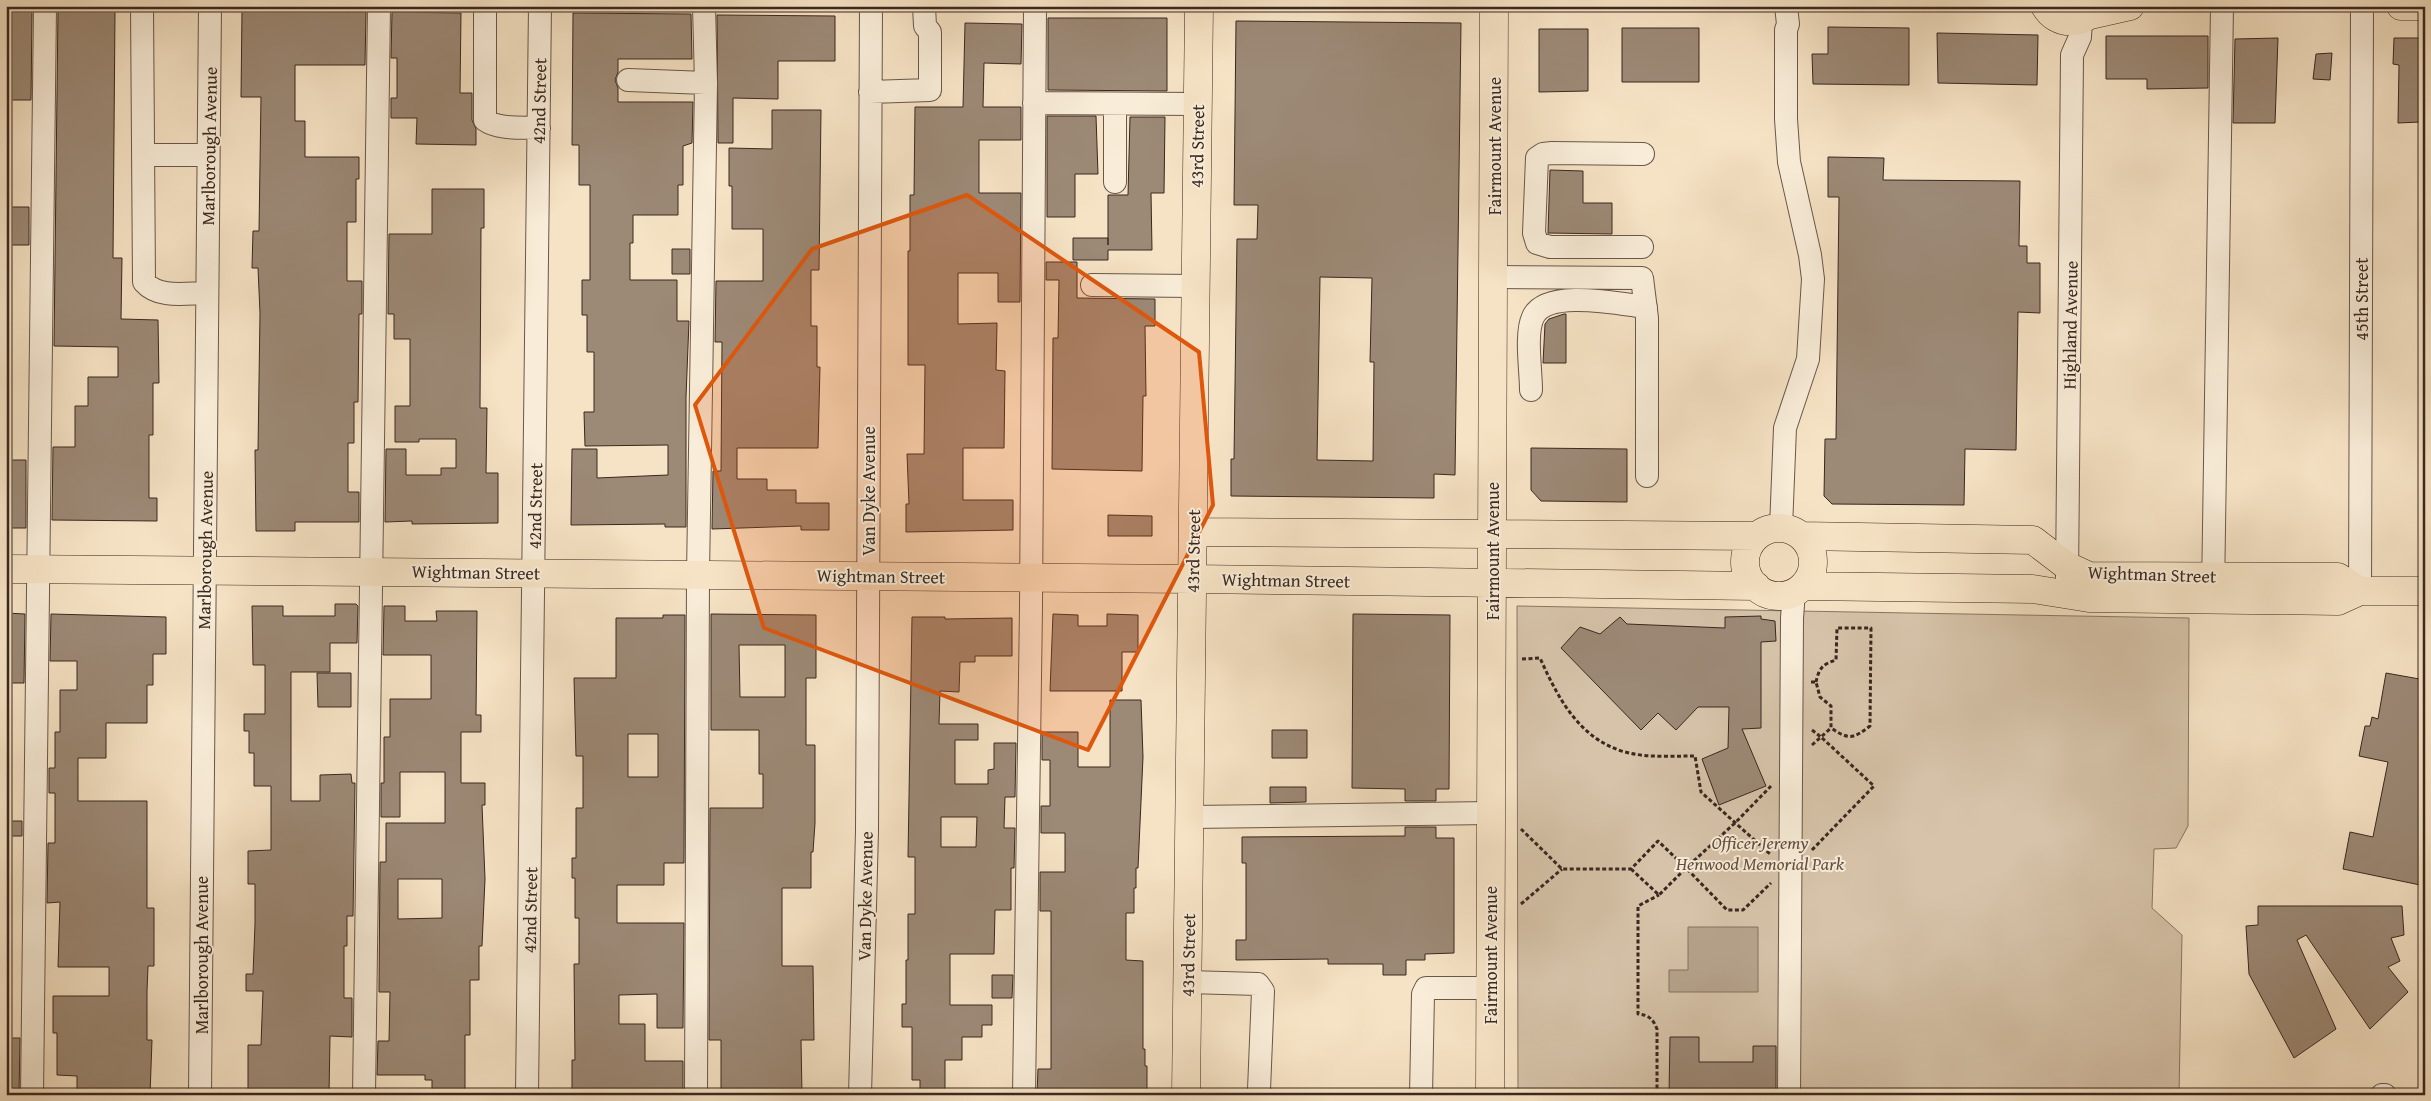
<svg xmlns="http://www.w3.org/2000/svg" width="2431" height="1101" viewBox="0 0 2431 1101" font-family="'Gentium Book Plus',serif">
<rect width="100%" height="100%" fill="#f6e3c5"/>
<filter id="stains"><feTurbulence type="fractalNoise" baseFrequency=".004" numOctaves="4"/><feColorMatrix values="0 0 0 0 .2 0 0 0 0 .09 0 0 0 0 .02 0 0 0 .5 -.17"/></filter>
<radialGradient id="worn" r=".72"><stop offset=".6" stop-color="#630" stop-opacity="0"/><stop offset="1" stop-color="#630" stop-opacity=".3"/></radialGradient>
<path fill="#d6c3a9" stroke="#887664" d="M1517,606L2189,618L2188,826L2176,848L2154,849L2152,908L2182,935L2179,1095H1518Z"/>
<path fill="#b6a38d" stroke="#847261" d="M1688,927H1758V992H1669V970H1688Z"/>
<path fill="#9c8976" stroke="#3a2820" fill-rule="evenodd" d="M58,10H115L113,258H122L121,319L158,320L159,383H153V435H149V498H157V521L52,520L53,447H75V406H88V377H118V347L54,346Z
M6,11H32L31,100H6Z
M242,11L366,12L365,65H295V121H305V157H359V179H356V222H347V281H362V314H359L358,402H354V443H348V492H359V522H295V531H256L255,450H258L260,313L258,268H252L253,231H259L261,97H241Z
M392,12L461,13L460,93H472V120L476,129V145L416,144L417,118H391V98H397V58H391Z
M573,13L691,14L692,59H618V72L615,80L618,88V102H693L692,143L683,146V185H678V215H633V243H630V280H677V321H689L686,397V527H665V524L571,525L572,449H597V478L668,475V445L585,446L584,412H594V352H587V315H582V280H590V185H579V145H572Z
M717,15L835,16V61H778V99L733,98V143H718Z
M1048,18H1167V91L1048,90Z
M1236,21L1461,23L1455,475L1434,474V498L1231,496V459H1234L1237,239H1257L1258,205H1234ZM1320,277L1372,278L1370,362H1374L1373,461L1317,460Z
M965,23L1022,24L1021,64L984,63L983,107H1021V140H979V193H1021L1020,302H998V273H958V324L997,323L996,370L1005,371L1004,448H963V500H1013V530L906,532V504H909L907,454H924L925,365H908V251H910V195H914L915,107H963Z
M1828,27L1909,28V85L1813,84L1812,54H1828Z
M1622,28H1699V82H1622Z
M1539,29H1588V91L1539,92Z
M1937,33L2038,35L2037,85L1938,83Z
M2106,36H2208V88L2147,89V79H2106Z
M2278,38L2275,123H2233L2235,39Z
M2394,38H2425L2420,122L2398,123L2399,65L2393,64Z
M2332,53L2330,80L2313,79L2316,54Z
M772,110H821L819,270H811V326H817V367H820L818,448H737V479H767V490H796V503H829V530H801V526L712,529L713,471H721L722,342H715L716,281H763V229H732V186H729V148L772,149Z
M1047,116H1096L1098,174H1075V217H1047Z
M1130,117H1165L1164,193H1151L1152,250H1108V260H1073V238H1108V245V195H1128Z
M1828,157L1884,158L1883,180L2020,181L2019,246H2027V263H2040V313L2018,312L2016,450L1965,449L1964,505L1832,504L1824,496L1825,439H1836L1839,197H1828Z
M1550,170L1583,171V203H1612V234L1548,233Z
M432,189H484V228H481L480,408H487L486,473H498V523L412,524V521L385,522L386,449H406V475H441V468H456V439H419V442H395V406H410V339H394V314H388L389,234H432Z
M6,207H29V245H6Z
M672,249H690V274H672Z
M1046,262H1077V298L1155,299V326H1145L1146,396H1143L1142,471L1052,469L1053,338H1058L1059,280H1046Z
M1564,314H1566V363H1543L1545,324L1549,319Z
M1531,448L1627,449V502L1541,501L1531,490Z
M6,460H26V528H10V487H6Z
M1108,515L1152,516V536H1108Z
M335,604H356L358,606L357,643H330V672H291V801H320V775L351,774L352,783H355L353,916H347V946H344V998H352V1037L330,1036L329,1095H248V1045H261L263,991H246V974H253L255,924V884H248V851L271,850V786H254V753H249V731H244V714H265V665H253L252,606H283V616H335Z
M384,606H405V621H437L436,611H477L476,715H481V732H461V783H485V805H482L485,879L482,946H479V980H470V1035H465V1095H432V1080H425V1075H377L378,1041H389L390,992H379L380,862H386V823H445V772H400V817H381V783H384V737H390V699H431V655H383ZM398,879H442V918L398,919Z
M6,613L25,614L24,683H6Z
M51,614L166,617V654H153V685H147V723H106V758H78V801H147V908H154V966H148L147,991V1040H152L150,1095H77V1076L57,1075V1033H53V996H109V967H58L60,902L47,903L48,843H55V793H49V768H55V732H60V690H77V661H50Z
M711,614L816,615V678H806V745H815V823L813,852H811V888H782V966H813L814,1040H801L802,1095H721V1040H709L710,808H763V774H759V730H711ZM739,645H785V697H740Z
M1053,614L1078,615V626H1107V614L1138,615V652H1122V691H1050Z
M1353,614L1450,615L1449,789H1436V801H1405V789L1352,788Z
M663,615H685L684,863H664V885H617V923H684L683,1028H657V994L619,995V1024H645V1061H683V1095H572V1060H575L574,964H579V918H575V878H572V858H576V808H583V756H576L574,678H616V618H663ZM628,734H658V777H628Z
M1761,616V619L1775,621L1776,641L1761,642V728L1742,729L1766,786L1719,805L1702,759L1728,748L1729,707H1698L1676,730L1658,713L1641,730L1561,648L1580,627L1600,634L1620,617L1627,624L1725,628V617Z
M912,617H945V619L1012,618V656H975V662H960L959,692L940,691L939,724H978V740H955V784H988V770L994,769V743H1016L1015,797H1005L1004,828H1015L1014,868H1011V910H995L994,954H950V1005H992V1025H982V1037H962V1060H945V1095H920V1080H912V1027H902V1004H906V960H908V914H915V857H908ZM941,817H977L976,847H941Z
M317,673H351V707H318Z
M2386,673L2425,680V886L2343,869L2350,832L2373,837L2388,762L2359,756L2365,726H2370L2372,717L2378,719Z
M1110,700H1141L1143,757L1138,868H1136V888H1134V913H1126V960L1143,961V1049H1145V1066H1147V1095H1037L1038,1069H1051V911H1040V872H1065V833H1041V806H1050V760H1042V732H1078V767H1110Z
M1272,730H1307V758H1272Z
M1270,787H1306V802L1270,803Z
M7,821H22V836H7Z
M1405,827H1436V838H1454V953L1425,954V960H1406V975H1383V964H1328V959L1236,960V940H1246V863H1242V837L1405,836Z
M2258,906H2402L2404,935L2391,938L2400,961L2388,967L2408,992L2370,1029L2306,935L2297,940L2336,1029L2294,1058L2249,974L2246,926L2258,925Z
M992,975H1013L1012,998H992Z
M1670,1037H1699V1062H1753V1046H1776V1095H1669Z
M6,1038H20L19,1095H6Z"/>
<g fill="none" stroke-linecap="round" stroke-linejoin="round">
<g stroke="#695749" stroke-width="24">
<path id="minor" d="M142,6L144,282C159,299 186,293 207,293
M485,6V120C499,130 522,127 539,128
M628,80L706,83
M870,92L930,90V32L925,26L924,6
M1034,103L1198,104
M143,155H208
M1115,182V104
M1642,247H1550L1537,243L1534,233L1537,158L1543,154L1552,153L1643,154
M1494,277L1642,278L1647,318V476
M1092,285L1195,286
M1531,390C1531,370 1525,334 1533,317C1546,288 1620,304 1646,307
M1781,528L1785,428L1808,359L1813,279L1810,255L1789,162L1786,119V30L1788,24L1786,6
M2067,579L2072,55L2080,37L2081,20
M2360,591L2362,6
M2213,593L2222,6
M1190,817L1491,813
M1188,982L1258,984L1263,991L1259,1090L1261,1095
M32,1095L45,6
M200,1095L210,6
M364,1095L379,6
M527,1095L540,6
M696,1095L698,574L706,83L704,6
M860,1095L867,831L871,6
M1024,1095L1031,607L1035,6
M1421,1095L1423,994L1426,988H1490
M1789,1095L1792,618L1794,592
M2382,1095H2385"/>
</g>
<g stroke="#3a2820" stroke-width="29">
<path id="major" d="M2045,6C2057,27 2085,26 2097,6
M2401,6H2425
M2090,15L2130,6
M1745 562a34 34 0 1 1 68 0a34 34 0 1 1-68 0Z
M1193,532L1757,536
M1801,536L2033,540L2067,566L2089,576L2338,577L2360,591
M6,569L1192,579L1756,586
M1803,586L2033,589L2089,598L2338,601L2360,591H2425
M1186,1095L1199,6
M1490,1095L1494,6"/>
</g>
<path stroke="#3a2820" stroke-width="3" stroke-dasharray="4 2.5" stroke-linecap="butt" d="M1522,659L1540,658C1558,698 1579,739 1625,752C1647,758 1672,756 1695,756L1701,792L1770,854
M1811,682H1816L1820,697L1831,706V728L1821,737L1874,786L1811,851
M1816,682C1819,668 1823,664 1836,660L1837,628H1871L1870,726C1853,739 1849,740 1831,728
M1812,730L1821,737L1812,745
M1521,829L1562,869H1631L1658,841L1686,868L1736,822L1771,786
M1631,869L1659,895L1686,868L1727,910H1743L1771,883
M1521,904L1562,869
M1657,1095V1029C1653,1019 1649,1015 1638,1014V906L1659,895"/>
<use href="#minor" stroke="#f9edd9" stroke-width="22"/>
<use href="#major" stroke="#f6e3c5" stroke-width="28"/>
</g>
<path fill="#df570d" fill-opacity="0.2" stroke="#df570d" stroke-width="4" stroke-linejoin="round" d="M967,195L1199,352L1213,505L1088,750L764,628L695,405L812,249Z"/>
<g text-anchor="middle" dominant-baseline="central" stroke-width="4" stroke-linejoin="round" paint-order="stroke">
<g font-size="18" fill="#3a2820" stroke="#f9edd9">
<text transform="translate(539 101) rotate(-89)">42nd Street</text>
<text transform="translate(209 146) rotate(-89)">Marlborough Avenue</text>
<text transform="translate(1197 146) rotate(-89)">43rd Street</text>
<text transform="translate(1494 146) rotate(-90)">Fairmount Avenue</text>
<text transform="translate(2361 299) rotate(-90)">45th Street</text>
<text transform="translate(2070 325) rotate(-89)">Highland Avenue</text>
<text transform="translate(868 491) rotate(-90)">Van Dyke Avenue</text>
<text transform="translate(535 506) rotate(-89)">42nd Street</text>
<text transform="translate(205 550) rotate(-89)">Marlborough Avenue</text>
<text transform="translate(1193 551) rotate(-89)">43rd Street</text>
<text transform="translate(1492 551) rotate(-90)">Fairmount Avenue</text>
<text transform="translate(476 572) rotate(1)">Wightman Street</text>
<text transform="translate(2152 574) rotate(2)">Wightman Street</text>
<text transform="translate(881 576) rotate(1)">Wightman Street</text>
<text transform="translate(1286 580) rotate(1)">Wightman Street</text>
<text transform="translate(865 896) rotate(-89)">Van Dyke Avenue</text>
<text transform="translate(530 910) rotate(-89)">42nd Street</text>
<text transform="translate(201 955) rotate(-90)">Marlborough Avenue</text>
<text transform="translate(1188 955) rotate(-89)">43rd Street</text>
<text transform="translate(1490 955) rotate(-90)">Fairmount Avenue</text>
</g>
<g font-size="18" font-style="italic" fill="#614f42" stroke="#f9edd9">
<text x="1760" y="842">Officer Jeremy<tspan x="1760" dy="21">Henwood Memorial Park</tspan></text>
</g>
</g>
<rect width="2431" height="1101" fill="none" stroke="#f6e3c5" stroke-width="25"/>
<rect x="8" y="8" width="2416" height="1086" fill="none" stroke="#3a2820" stroke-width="2.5"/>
<rect x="12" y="12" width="2406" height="1076" fill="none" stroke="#3a2820"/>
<rect width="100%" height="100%" filter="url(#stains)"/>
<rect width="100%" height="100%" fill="url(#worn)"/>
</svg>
